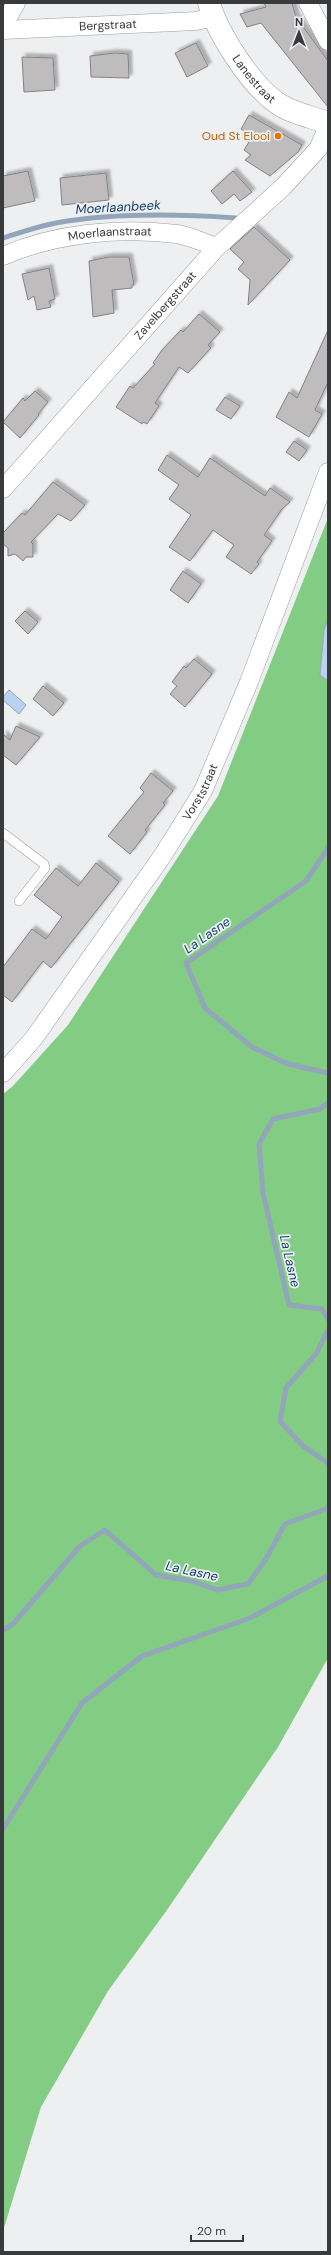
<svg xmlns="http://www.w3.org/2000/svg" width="331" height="2255" viewBox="0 0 331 2255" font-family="'DM Sans',sans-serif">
<defs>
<filter id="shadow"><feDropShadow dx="3.5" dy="-3.5" stdDeviation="1" flood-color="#0004"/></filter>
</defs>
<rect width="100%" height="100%" fill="#eeeff1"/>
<path fill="#82cc84" d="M328,518V1658L278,1747L167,1910L108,1991L41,2107L3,2231V1094L13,1086L68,1025L218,796Z"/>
<path fill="#b8d3f0" stroke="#92a5ba" d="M328,619V681L320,675L324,630Z
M9,690L26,705L19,714L3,700V697Z"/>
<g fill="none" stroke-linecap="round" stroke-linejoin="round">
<path stroke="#92a5ba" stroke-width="5" d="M3,238C20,233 38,226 56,223C112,213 179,214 236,218
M328,848L306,881L186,963L205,1008L252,1047L288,1064L328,1073
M328,1103L320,1109L273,1119L259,1144L263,1193L289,1305L322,1309L328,1319
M328,1330L316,1354L286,1388L280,1421L303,1446L328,1463
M3,1630L13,1624L80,1546L105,1530L156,1575L192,1581L217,1590L248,1584L266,1559L285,1524L328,1508
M3,1829L82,1703L142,1656L250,1618L328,1576"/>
</g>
<path fill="#bebcbd" stroke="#838182" filter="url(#shadow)" d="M264,3H292L296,17L328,61V107L261,23L247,27L240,14L266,7Z
M196,43L208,66L187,77L175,53Z
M115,53L128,54L129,78L91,77L90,56Z
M22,57L53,58L55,90L24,92Z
M249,115L302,145L298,152L270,176L245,160L251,155L244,150L249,142L243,139L247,133L241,129Z
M28,171L35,201L3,208V176Z
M233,171L252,192L240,201L234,194L222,204L211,191Z
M106,173L109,200L62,205L60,178Z
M254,227L290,260L248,305L250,280L238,269L244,262L230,249Z
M109,257H129L134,285H132V288L112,290L114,313L93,317L89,261Z
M49,268L55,299L49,301L51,307L37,310L34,296L28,300L22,274Z
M199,314L220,332L208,345L211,348L188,373L179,367L155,403L159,406L147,424L143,422L142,424L116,407L130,386L133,388L155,364L153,363L162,350L181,330L183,332Z
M328,330V382L315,410L322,414L309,437L276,417L289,392L297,398Z
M35,391L48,402L38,414L39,415L20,438L3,422L23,398L25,401Z
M225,397L240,406L231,419L216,410Z
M294,441L307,450L299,461L286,452Z
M167,455L198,477L210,458L265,496L270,488L290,502L282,509L264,535L272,541L257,562L259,564L251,574L226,557L234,545L213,530L190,561L169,547L191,515L169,499L179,485L158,470Z
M53,482L85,505L71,521L58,514L31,542L33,544V557H26L23,561L15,554L8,556V548L3,544V533L22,513L25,515Z
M183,571L201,584L188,603L170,590Z
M25,611L38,622L28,634L15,621Z
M194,659L212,674L185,707L170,694L177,686L172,682L184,666L186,668Z
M43,686L64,703L53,716L33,699Z
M16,726L40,737L16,765L3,755V734L10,740Z
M151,773L173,791L163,803L165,805L145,830L147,832L130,854L108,836L144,792L140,788Z
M96,863L119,882L51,968L43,961L12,1002L3,995V967L32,929L46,939L62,917L34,895L56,868L78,886Z"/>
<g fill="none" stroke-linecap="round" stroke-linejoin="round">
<g stroke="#9a9c9d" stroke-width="10">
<path id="lane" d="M3,833L44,864L45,868L19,901"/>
</g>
<g stroke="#9a9c9d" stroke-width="19">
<g id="street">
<path d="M308,3L328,41"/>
<path d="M3,26L16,3"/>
<path id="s1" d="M3,30L196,21L213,17"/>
<path id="s2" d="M3,256C56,233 120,227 177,234C190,236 204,243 217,247"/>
<path id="s3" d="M3,489L217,247L283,187L318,149L328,126"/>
<path id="s4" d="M3,1073L34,1038L163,855L203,791L249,682L328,472"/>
</g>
</g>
<g stroke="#9a9c9d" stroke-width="23">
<g id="secondary">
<path id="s5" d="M209,3C218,34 250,84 277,103C291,113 312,117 328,123"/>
</g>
</g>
<use href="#lane" stroke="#fff" stroke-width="9"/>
<use href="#street" stroke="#fff" stroke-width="18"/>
<use href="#secondary" stroke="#fff" stroke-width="22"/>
</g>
<circle fill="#e8710a" stroke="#eeeff1" stroke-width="1.5" cx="278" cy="136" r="4"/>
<g text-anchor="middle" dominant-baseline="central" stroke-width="3.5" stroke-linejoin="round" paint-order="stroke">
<g font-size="12" fill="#393a3b" stroke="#eeeff1">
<text stroke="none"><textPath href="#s1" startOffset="105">Bergstraat</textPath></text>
<text stroke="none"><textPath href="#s5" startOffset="89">Lanestraat</textPath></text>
<text stroke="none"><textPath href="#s2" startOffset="110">Moerlaanstraat</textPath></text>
<text stroke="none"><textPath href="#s3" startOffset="245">Zavelbergstraat</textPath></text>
<text stroke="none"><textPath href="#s4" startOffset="344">Vorststraat</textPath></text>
</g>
<g font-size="12" fill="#c56008" stroke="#eeeff1" text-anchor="end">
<text x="270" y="136">Oud St Elooi</text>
</g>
<g font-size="13" font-style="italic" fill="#10416e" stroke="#eeeff1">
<text transform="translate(118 207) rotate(-3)">Moerlaanbeek</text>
<text transform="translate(207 935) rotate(-35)">La Lasne</text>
<text transform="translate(290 1261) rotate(77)">La Lasne</text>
<text transform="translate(192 1571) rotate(12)">La Lasne</text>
</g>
</g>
<rect width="331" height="2255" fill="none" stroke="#393a3b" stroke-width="8"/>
<g transform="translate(299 32)" stroke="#eeeff1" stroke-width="3" paint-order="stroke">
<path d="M0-3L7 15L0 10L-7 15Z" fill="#393a3b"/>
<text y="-6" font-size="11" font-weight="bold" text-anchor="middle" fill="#393a3b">N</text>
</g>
<path d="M191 2235v6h52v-6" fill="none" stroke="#393a3b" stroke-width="2"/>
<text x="197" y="2235" font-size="12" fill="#393a3b" stroke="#eeeff1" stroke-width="3" paint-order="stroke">20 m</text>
</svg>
